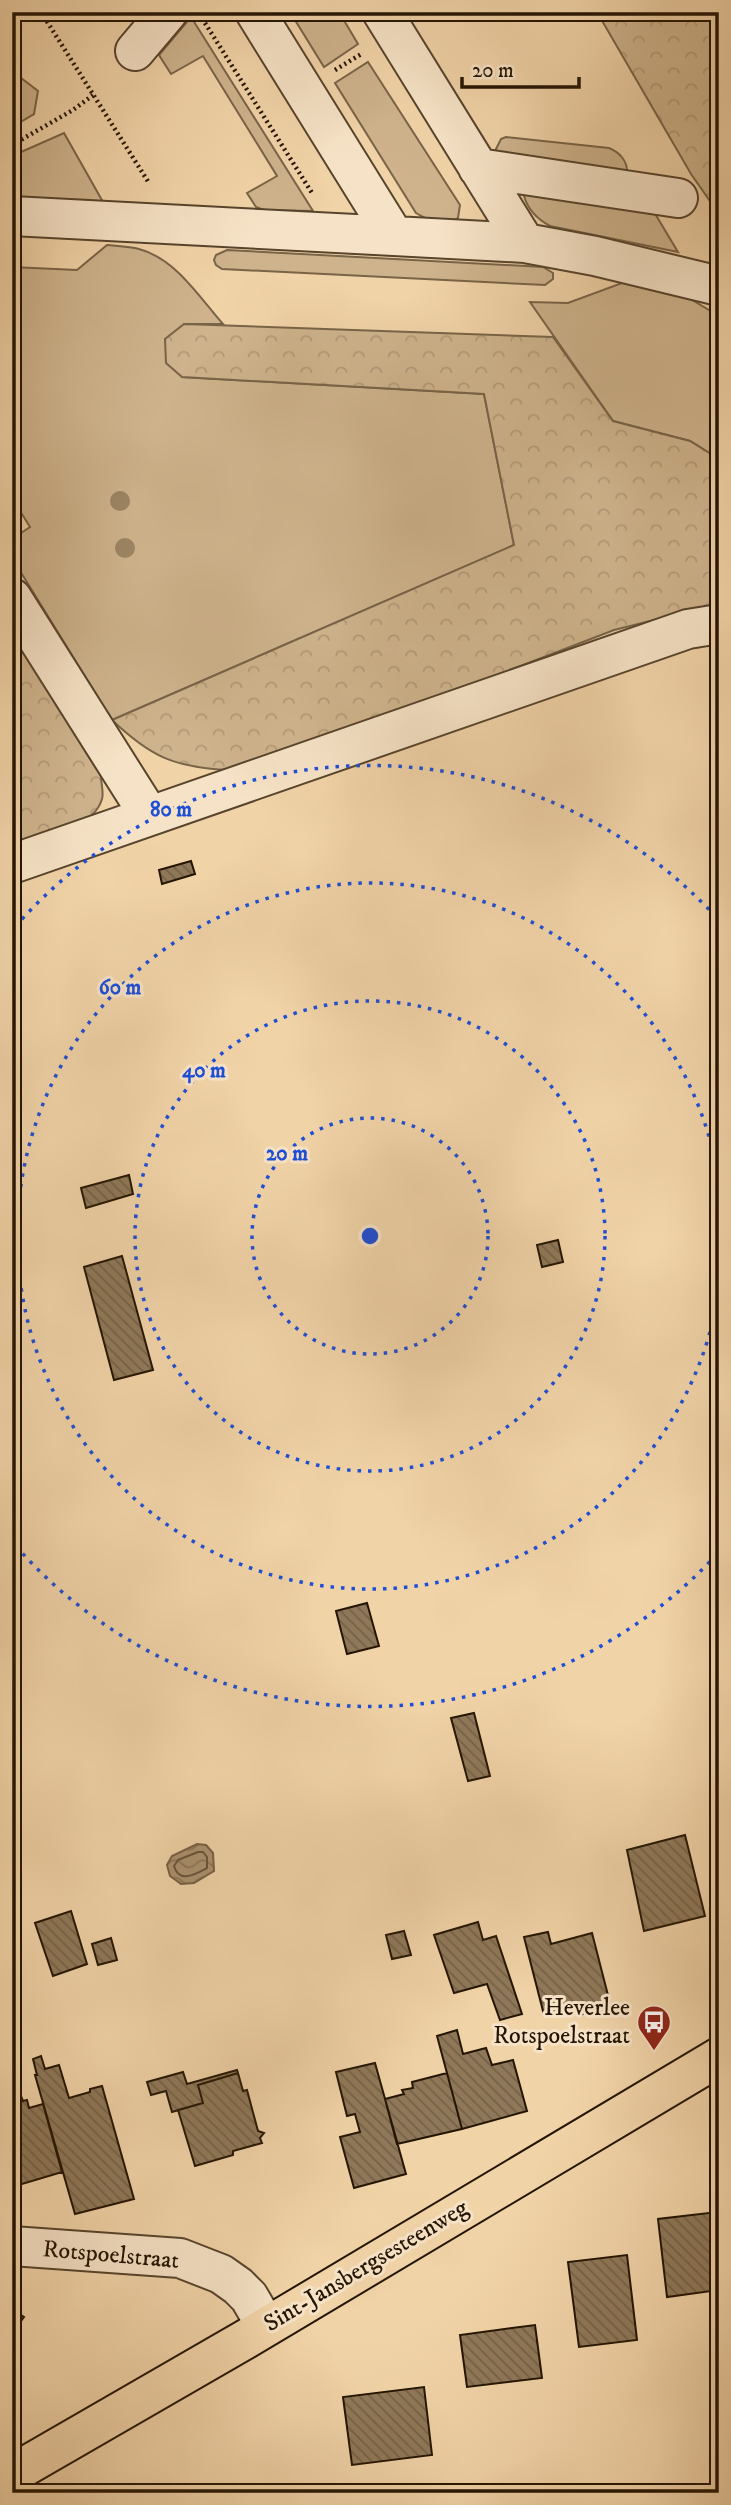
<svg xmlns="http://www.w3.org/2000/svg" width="731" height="2505" viewBox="0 0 731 2505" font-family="'IM FELL DW Pica',serif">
<defs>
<pattern id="forest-crowns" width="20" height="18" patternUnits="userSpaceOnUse" patternTransform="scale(1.75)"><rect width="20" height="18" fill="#ceb38c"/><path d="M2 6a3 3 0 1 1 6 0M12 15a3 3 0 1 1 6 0" fill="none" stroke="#b19977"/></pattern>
<pattern id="water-waves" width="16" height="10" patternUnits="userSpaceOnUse" patternTransform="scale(1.75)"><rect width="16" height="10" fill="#ab9270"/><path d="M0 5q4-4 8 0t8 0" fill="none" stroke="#8b765a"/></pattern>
<pattern id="building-back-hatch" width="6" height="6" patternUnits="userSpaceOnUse" patternTransform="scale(1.75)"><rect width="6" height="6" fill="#8f7859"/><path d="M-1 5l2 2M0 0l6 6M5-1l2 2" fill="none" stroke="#756147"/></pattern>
</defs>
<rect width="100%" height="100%" fill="#f1d3a8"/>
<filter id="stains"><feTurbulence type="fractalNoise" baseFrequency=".00286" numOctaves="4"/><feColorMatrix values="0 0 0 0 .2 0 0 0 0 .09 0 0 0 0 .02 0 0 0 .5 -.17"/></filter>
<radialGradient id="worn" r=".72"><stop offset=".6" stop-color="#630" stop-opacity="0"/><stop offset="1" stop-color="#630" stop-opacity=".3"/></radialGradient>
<path fill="#ceb38c" stroke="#796448" stroke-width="2" d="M290,12H339L358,44L324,67Z
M191,17L313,211L264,210L256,207L247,193L277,176L203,56L171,74L159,55Z
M368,62L460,205L458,218C446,226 427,220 416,213L335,83Z
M12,71L38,91L34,114L12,127Z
M64,133L103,202L12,198V156Z
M506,137L609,148C619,152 628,161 627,173L495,151L501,139Z
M527,192L654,212L678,252L550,226C537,219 528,210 524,196Z
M107,245C117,246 129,246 139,249C176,259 199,297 223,324H184L182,377L484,394L514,545L112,720L12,558V539L30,527L12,498V267L77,270Z
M227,250L543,267L553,273V279L545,285L222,269L216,265L214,260L216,255Z
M630,280L682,294L719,316V459L690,441L613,421L530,302L568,303Z"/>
<path fill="url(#forest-crowns)" stroke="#796448" stroke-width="2" d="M597,12H715L719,18V214L691,174Z
M184,324L553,337L613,421L690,441L719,459V604L614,630L409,709L226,770C173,767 150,756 112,720L514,545L484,394L182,377L166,363L165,339Z
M12,633L101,776C101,783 104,793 102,799C93,830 39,840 12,849Z"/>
<path fill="url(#water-waves)" stroke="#756044" stroke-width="2" d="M197,1844L206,1845L213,1853L214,1871L194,1883L181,1884L170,1876L167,1865L172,1856Z"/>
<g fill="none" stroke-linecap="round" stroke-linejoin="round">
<path stroke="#68543a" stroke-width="2" d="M198,1852H203L207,1857V1868C196,1874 179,1884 174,1866L178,1860Z"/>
</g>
<path fill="url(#building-back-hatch)" stroke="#241503" stroke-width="2" d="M191,861L195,874L162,884L159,870Z
M129,1175L133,1194L86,1208L81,1188Z
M558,1240L563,1262L542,1267L537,1245Z
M122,1256L153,1370L114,1380L84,1267Z
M367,1603L379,1646L347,1654L336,1611Z
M474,1713L490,1776L468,1781L451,1718Z
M685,1835L705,1916L644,1931L627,1850Z
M71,1911L87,1964L53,1976L35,1923Z
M478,1922L483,1940L496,1936L522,2014L500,2020L487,1984L454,1993L434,1935Z
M404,1931L411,1955L392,1959L386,1935Z
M548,1932L551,1944L592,1933L611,2007L579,2015L576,2003L567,2004L568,2008L544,2015L524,1937Z
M111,1938L117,1960L98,1965L92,1944Z
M457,2030L463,2054L486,2048L492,2065L513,2060L527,2111L462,2129L437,2036Z
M41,2056L45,2069L59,2065L69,2098L90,2092V2089L102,2086L134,2199L75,2214L35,2075H37L33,2059Z
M375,2063L406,2174L354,2188L340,2137L360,2132L355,2114L347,2116L336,2072Z
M237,2070L238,2073L198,2085L203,2103L172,2112L166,2091L151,2095L147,2082L183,2072L187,2084Z
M238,2073L243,2091L247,2090L258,2131L264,2133L260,2138L262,2143L233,2151V2155L195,2166L178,2110L203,2103L198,2085Z
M447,2073L462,2129L397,2144L385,2099L404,2094L402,2090L413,2088L412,2082Z
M12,2094H15L16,2097L21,2096L23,2101L27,2100L29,2108L43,2104L62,2172L12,2187Z
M717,2212L719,2290L667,2297L658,2219Z
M627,2255L637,2340L579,2347L568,2262Z
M12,2309L24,2317L12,2333Z
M535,2325L542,2378L467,2387L460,2335Z
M424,2387L432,2455L352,2465L343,2397Z"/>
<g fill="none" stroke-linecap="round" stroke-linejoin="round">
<g stroke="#57442c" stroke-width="42">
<path id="minor" d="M255,12L394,236L525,243L595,256L719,286
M382,12L525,243
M135,51L168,12
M478,168L678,198
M12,216L394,236
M12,598L149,815
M12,864L688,629L719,624
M12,2246L180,2258L221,2274L238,2286L249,2297L266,2326"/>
</g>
<g stroke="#241503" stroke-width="42">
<path id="major" d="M12,2474L246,2339L719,2057"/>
</g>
<path stroke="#241503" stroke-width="4.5" stroke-dasharray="2 3.5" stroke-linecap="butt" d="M41,12L149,183
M205,23L312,193
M335,70L363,53
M12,145L73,110L93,95"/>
<use href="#minor" stroke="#f6e2c6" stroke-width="38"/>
<use href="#major" stroke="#f1d3a8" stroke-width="38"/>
</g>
<g fill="#9c8464">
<circle cx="120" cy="501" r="10"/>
<circle cx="125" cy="548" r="10"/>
</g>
<g fill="none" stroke="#1d4ed8" stroke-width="3.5" stroke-dasharray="3.5 7">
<circle cx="370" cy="1236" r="118"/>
<circle cx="370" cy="1236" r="235"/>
<path d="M719 1291A353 353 0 1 1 719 1181"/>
<path d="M717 1554A471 471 0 0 1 15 1545M15 927A471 471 0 0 1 717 918"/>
</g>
<defs>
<g id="bus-pin" transform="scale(1.75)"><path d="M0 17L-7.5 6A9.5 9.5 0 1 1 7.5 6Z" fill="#8f2418" stroke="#f6e2c6"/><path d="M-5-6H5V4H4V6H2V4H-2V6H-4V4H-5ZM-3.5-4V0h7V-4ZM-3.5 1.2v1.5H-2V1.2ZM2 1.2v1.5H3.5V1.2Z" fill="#fff"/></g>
</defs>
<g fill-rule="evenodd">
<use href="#bus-pin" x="654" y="2022"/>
</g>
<g text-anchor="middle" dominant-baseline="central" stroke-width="6" stroke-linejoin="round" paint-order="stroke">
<g font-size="24" fill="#241503" stroke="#f6e2c6" text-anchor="end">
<text x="630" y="2008">Heverlee<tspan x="630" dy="28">Rotspoelstraat</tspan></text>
</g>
<g font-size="24" fill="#241503" stroke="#f6e2c6">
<text transform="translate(111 2255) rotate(5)">Rotspoelstraat</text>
<text transform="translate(366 2266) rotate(-31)">Sint-Jansbergsesteenweg</text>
</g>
</g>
<circle cx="370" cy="1236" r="10" fill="#1d4ed8" stroke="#f6e2c6" stroke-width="3.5"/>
<g font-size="21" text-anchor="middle" font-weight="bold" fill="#1d4ed8" stroke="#f6e2c6" stroke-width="6" stroke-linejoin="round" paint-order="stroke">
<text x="171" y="816">80 m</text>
<text x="120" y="994">60 m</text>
<text x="204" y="1077">40 m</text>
<text x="287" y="1160">20 m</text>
</g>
<rect width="731" height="2505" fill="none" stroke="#f1d3a8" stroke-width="42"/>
<rect x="14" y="14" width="703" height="2477" fill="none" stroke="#241503" stroke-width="3.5"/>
<rect x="21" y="21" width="689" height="2463" fill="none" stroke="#241503" stroke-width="2"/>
<path d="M462 77v10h117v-10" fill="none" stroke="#241503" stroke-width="3.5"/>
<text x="472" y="77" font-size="21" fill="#241503" stroke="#f6e2c6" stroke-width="5" paint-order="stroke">20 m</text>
<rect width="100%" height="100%" filter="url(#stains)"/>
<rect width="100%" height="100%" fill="url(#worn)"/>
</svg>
